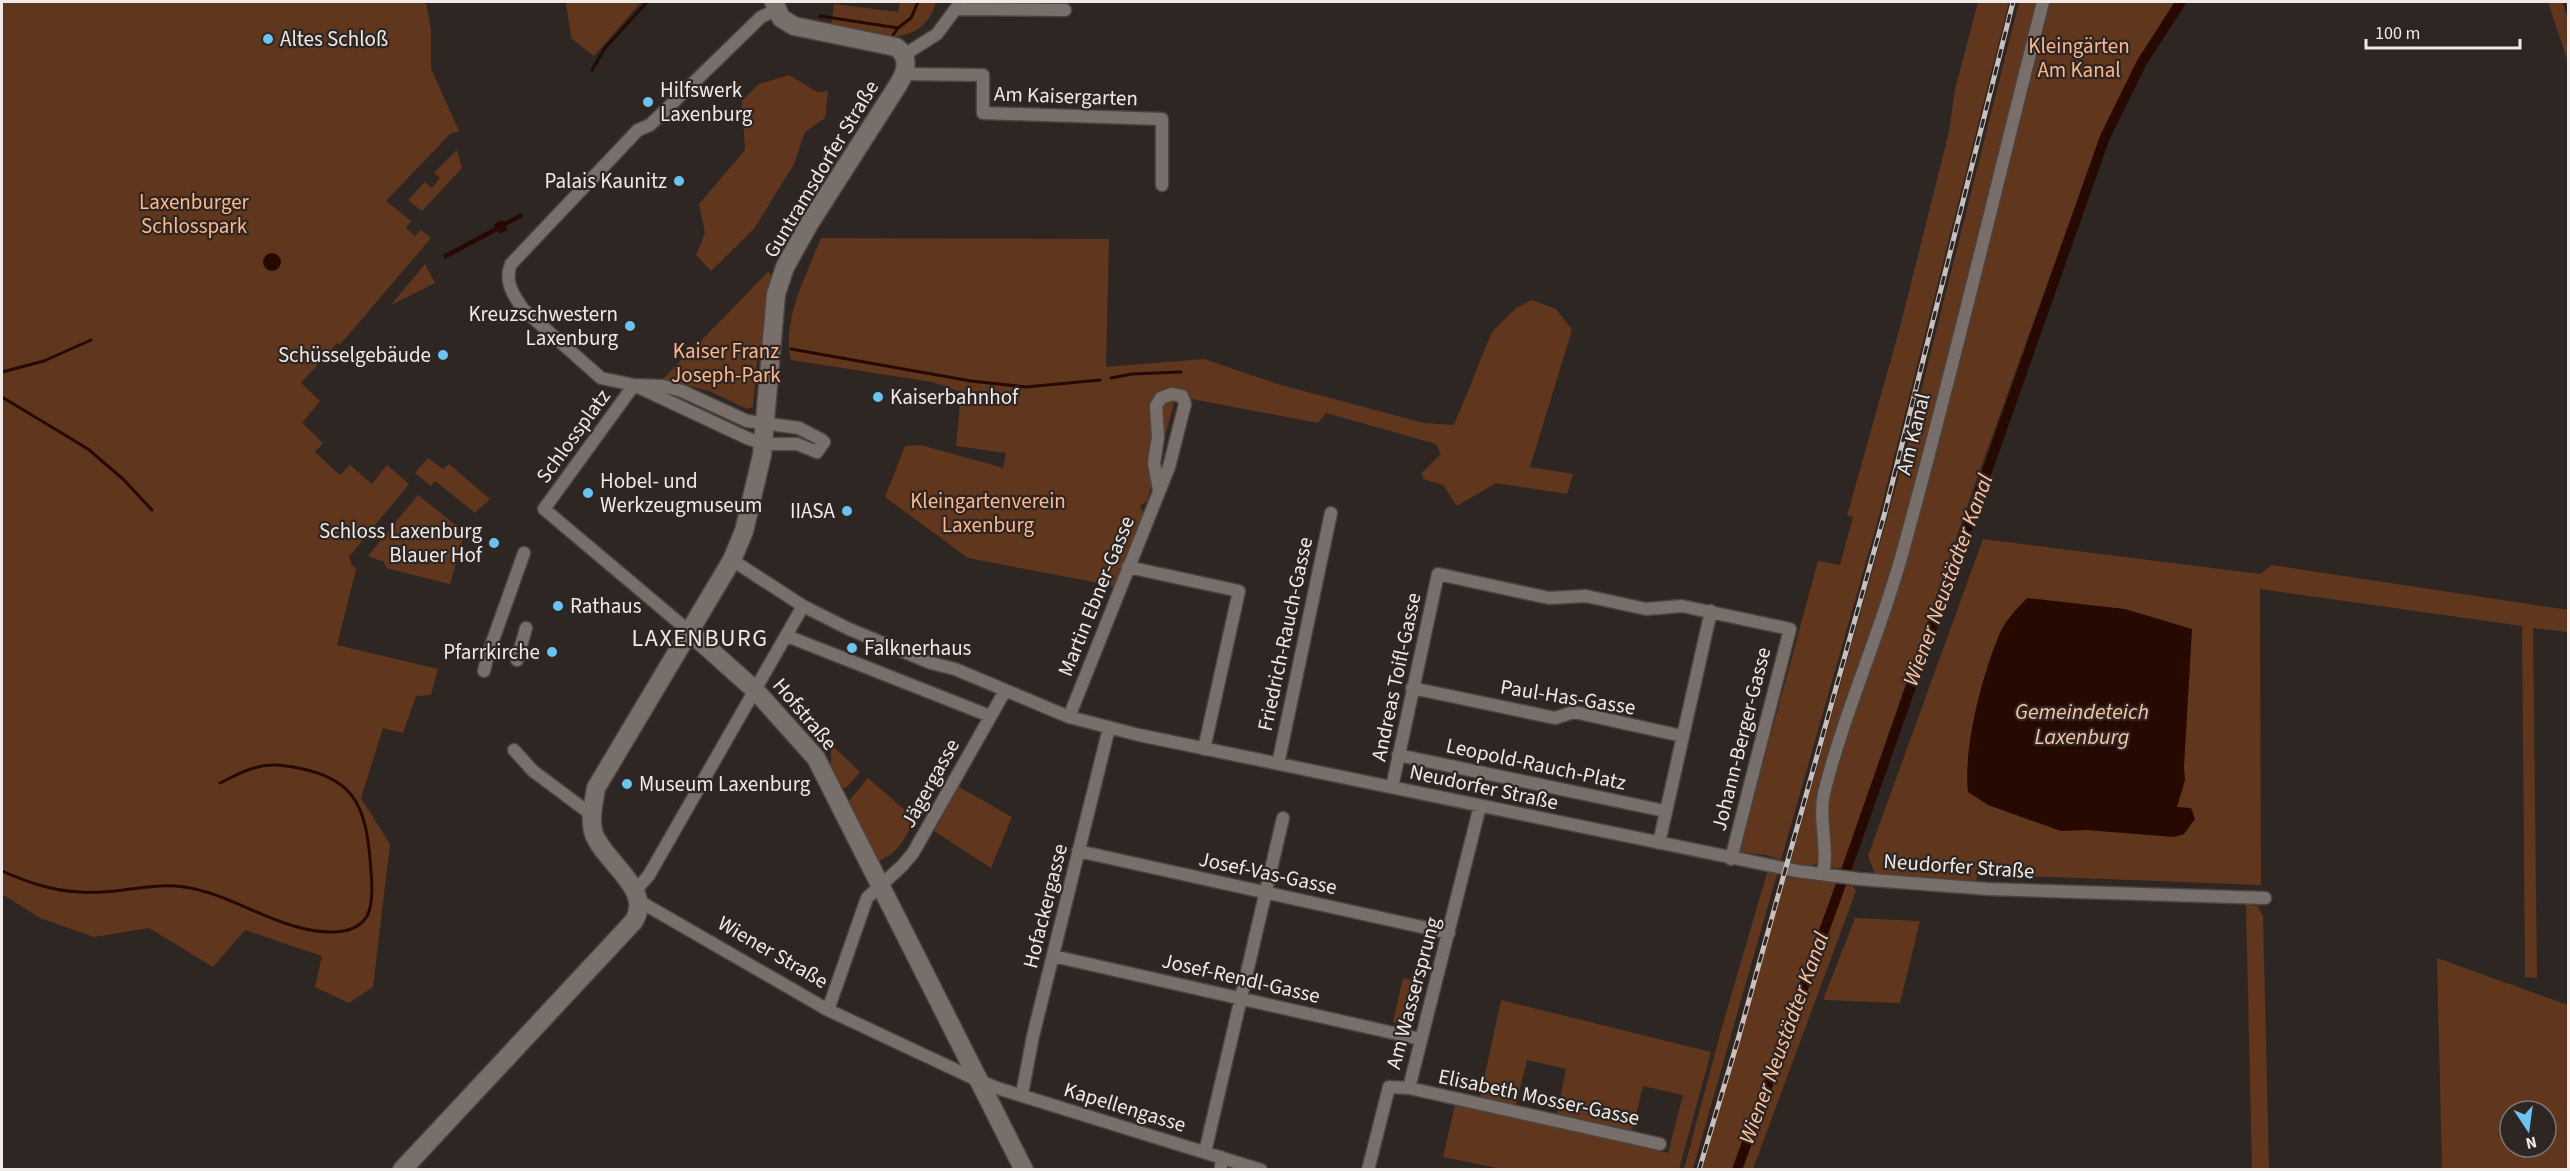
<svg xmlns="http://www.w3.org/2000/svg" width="2570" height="1171" viewBox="0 0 2570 1171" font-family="'Source Sans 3',sans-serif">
<rect width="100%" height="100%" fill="#2e2622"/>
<path fill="#60371c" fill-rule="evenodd" d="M2,2H426L431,30V69L459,131L450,134L386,201L411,221L406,228L415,236L421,230L431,238L345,339L339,345L337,343L301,383L320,401L302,423L323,443L315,452L340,475L350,465L372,484L387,465L409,484L349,557L352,565L356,569L337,645L438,669L431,695L416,696L403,733L383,728L361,798L390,844L373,987L349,1003L315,987L322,956L245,930L213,967L149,928L94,937L40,918L2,894Z
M566,2H641L594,56L571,38Z
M900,2H936C921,53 871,34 831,27L834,4L898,12Z
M1978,2H2009L1878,520L1781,860L1766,855L1739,852L1818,561L1840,565L1853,517L1847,516L1900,327L1949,132L1955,89Z
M2019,2H2174L2138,60L2100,137L1975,484L1842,868L1829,867L1821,855L1816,864L1805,867L1790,863L1907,447Z
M2548,2H2562L2568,19V62Z
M789,75L817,92L828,91L825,118L805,132L794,164L754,229L711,271L696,255L705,233L699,204L745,150L742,101L759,84Z
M457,150L462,168L422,211L408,200L425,182L432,188L440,178L434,173Z
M821,238L1109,239L1106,367L1204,359L1281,385L1424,423L1454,425L1492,332L1516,308L1532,300L1556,309L1572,330L1530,467L1573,474L1567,494L1496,483L1457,506L1443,485L1423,479L1422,473L1441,454L1436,444L1326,413L1318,423L1176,396L1147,501L1140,506L1143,513L1114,586L968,558L885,497L905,446L921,445L1003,468L1006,453L956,446L961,392L932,382L791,360C781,323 807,273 821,238Z
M425,264L435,283L391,305Z
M768,272L774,277L764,312L761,354L757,361L753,407L747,409L709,391L663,379L684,357L687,360L700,347L698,344Z
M428,458L443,469L449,464L490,499L475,513L435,481L431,486L415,473Z
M418,495L465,532L450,584L386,568L384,562L368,556Z
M1983,539L2260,574L2272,565L2568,610V632L2533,628L2537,978L2525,977L2522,626L2260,589L2261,885L2023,876V874L1978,872L1976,883H1972L1875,874L1868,856Z
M821,735L860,772L846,788L840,787L831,769V751Z
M868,778L915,819C904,839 898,856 874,862L848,802Z
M959,787L1012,817L991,868L934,831Z
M1767,873L1777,874L1693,1169H1684L1722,1027Z
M1786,877L1852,885L1856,891L1753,1169L1702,1170Z
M2246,905L2258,906L2263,916L2269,1169H2252Z
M1855,918L1920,921L1900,1003L1823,1000Z
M2437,958L2568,1005V1169H2442ZM2510,1111H2546V1147H2510Z
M1403,978L1423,983L1414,1023L1406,1026L1393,1022Z
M1501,1000L1711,1052L1679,1169H1502L1443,1157L1455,1105L1668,1153L1683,1095L1643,1086L1632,1131L1557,1114L1566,1069L1527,1060L1516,1105L1480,1098Z"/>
<path fill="#260900" d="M521,213L523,217L506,226L507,230L500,234L498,231L445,259L443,255L495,227L494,224L502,220L504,222Z
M263 262a9 9 0 1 1 18 0a9 9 0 1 1-18 0Z
M2027,598L2125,609L2192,629L2184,767L2185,780L2177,807L2191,808L2195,819L2184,834L2174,837L2086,830L2061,831L1988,805L1968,792C1963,748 1982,676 1999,635C2005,620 2017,609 2027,598Z"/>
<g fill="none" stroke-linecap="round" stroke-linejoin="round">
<path stroke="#260900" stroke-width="3" d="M820,16L898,28L911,18L918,2
M893,35L898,28
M592,70L605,48L647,2
M791,349L971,381L1026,387L1100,380
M2,372L44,361L91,340
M1111,378L1132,374L1181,372
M2,397L88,449L123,479L152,510
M2,871C27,882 52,891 80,892C115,895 149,882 184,887C235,894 281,934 336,932C347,931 361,927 367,916C375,900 371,875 370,858C365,805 353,778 298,768C283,765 269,763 254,768C242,771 231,778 220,783"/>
<path stroke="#260900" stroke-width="10" d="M1737,1170L1848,865L2105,137L2142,62L2181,2"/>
<g stroke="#4a4440" stroke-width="15">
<path id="street" d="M957,9L1065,10
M904,55L937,34L960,3
M905,74L983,75V113L1162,119V185
M634,385L663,386L682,391L747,421L799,428L822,440L824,442L817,452L797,444H764L747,438L634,385L601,378L523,309C513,295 504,281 511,264L638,130L650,125L761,17L777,10
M634,385L544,509L690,632
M732,560L803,606L849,629L931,663L955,669L1069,717L1139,735L1797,871L1859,879L1988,889L2265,898
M1128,567L1239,591L1204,749
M787,636L990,716
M517,660L526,628
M484,671L488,654L524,553
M1412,688L1555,718L1574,712L1682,736
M1069,717L1169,467L1185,404L1182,396L1172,394L1161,398L1156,406L1158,437L1154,463L1159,490
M514,750L533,771L592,815
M1398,755L1665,811
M1278,764L1331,513
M1392,787L1438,574L1549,598L1586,596L1646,609L1682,606L1790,629L1731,859
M1659,843L1711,611
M1078,851L1449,933
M1823,874C1829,847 1818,820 1824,793C1845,709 1882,630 1904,547C1954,366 1997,183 2043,2
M635,891L649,875L803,606
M639,901L828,1010L973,1078L997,1088L1261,1170
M1053,956L1420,1039
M828,1010L867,898L902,866L913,853L1005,691
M1409,1088L1660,1144
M1022,1094L1033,1036L1109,728
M1205,1152L1283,818
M1221,1170V1157
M1368,1170L1389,1087L1409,1088L1480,806"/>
</g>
<g stroke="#4a4440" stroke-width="21">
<path id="secondary" d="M690,632L756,691L816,758L1024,1170
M402,1170L634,921C653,889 605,863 594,834C589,820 594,802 596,788L732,560L744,531L762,455L776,294L785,267L809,224L898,85C906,72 911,58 896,47L794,26L781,18L774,2"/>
</g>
<use href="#street" stroke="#786f6a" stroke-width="12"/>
<use href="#secondary" stroke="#786f6a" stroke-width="18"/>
<g stroke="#c7c1be" stroke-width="5">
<path id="rail" d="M1699,1170L1737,1043L1885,512L2013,2"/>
</g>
<use href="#rail" stroke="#2e2622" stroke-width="3" stroke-dasharray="9" stroke-linecap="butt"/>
</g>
<g fill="#68c4f0" stroke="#2e2622" stroke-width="2">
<circle cx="268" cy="39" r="6"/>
<circle cx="648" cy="102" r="6"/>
<circle cx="679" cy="181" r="6"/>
<circle cx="630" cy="326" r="6"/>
<circle cx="443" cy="355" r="6"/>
<circle cx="878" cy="397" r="6"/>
<circle cx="588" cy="493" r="6"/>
<circle cx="847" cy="511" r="6"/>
<circle cx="494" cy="543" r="6"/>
<circle cx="558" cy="606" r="6"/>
<circle cx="852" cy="648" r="6"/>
<circle cx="552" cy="652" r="6"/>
<circle cx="627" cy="784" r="6"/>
</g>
<g text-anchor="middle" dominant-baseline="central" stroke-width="4.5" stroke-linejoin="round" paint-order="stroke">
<g font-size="21" fill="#efeae7" stroke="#2e2622" text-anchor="start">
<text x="280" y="39">Altes Schloß</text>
<text x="660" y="90">Hilfswerk<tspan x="660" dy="24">Laxenburg</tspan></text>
<text x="667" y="181" text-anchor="end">Palais Kaunitz</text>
<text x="618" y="314" text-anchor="end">Kreuzschwestern<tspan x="618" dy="24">Laxenburg</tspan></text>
<text x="431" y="355" text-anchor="end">Schüsselgebäude</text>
<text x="890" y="397">Kaiserbahnhof</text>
<text x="600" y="481">Hobel- und<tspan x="600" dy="24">Werkzeugmuseum</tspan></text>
<text x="835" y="511" text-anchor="end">IIASA</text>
<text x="482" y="531" text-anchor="end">Schloss Laxenburg<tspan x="482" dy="24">Blauer Hof</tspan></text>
<text x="570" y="606">Rathaus</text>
<text x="864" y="648">Falknerhaus</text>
<text x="540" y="652" text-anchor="end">Pfarrkirche</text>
<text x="639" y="784">Museum Laxenburg</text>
</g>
<g font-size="21" fill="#ffb68b" stroke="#2e2622">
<text x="2079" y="46">Kleingärten<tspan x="2079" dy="24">Am Kanal</tspan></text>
<text x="194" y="202">Laxenburger<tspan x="194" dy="24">Schlosspark</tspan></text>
<text x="726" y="351">Kaiser Franz<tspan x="726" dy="24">Joseph-Park</tspan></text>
<text x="988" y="501">Kleingartenverein<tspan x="988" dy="24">Laxenburg</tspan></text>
</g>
<g font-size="21" fill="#efeae7" stroke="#2e2622">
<text transform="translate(1066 96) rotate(2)">Am Kaisergarten</text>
<text transform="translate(821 169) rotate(-59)">Guntramsdorfer Straße</text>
<text transform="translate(1913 434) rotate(-76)">Am Kanal</text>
<text transform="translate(573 436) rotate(-54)">Schlossplatz</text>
<text transform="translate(1096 596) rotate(-68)">Martin Ebner-Gasse</text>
<text transform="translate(1285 634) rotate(-78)">Friedrich-Rauch-Gasse</text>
<text transform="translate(1396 677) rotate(-78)">Andreas Toifl-Gasse</text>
<text transform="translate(1568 697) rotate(9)">Paul-Has-Gasse</text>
<text transform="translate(805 714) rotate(50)">Hofstraße</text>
<text transform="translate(1741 739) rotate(-76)">Johann-Berger-Gasse</text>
<text transform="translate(1536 764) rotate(12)">Leopold-Rauch-Platz</text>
<text transform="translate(930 783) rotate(-61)">Jägergasse</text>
<text transform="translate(1484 787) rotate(12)">Neudorfer Straße</text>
<text transform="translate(1959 866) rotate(4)">Neudorfer Straße</text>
<text transform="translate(1268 873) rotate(12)">Josef-Vas-Gasse</text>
<text transform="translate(1045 906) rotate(-76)">Hofackergasse</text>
<text transform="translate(773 952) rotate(30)">Wiener Straße</text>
<text transform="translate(1241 978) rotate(13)">Josef-Rendl-Gasse</text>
<text transform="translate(1413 993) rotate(-75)">Am Wassersprung</text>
<text transform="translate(1539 1097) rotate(12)">Elisabeth Mosser-Gasse</text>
<text transform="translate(1125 1107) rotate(17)">Kapellengasse</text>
</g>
<g font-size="22" font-style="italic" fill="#fec3a0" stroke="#2e2622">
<text transform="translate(1948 580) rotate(-70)">Wiener Neustädter Kanal</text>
<text x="2082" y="712">Gemeindeteich<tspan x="2082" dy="25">Laxenburg</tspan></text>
<text transform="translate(1784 1038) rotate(-70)">Wiener Neustädter Kanal</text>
</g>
<g font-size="24" letter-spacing="1.5" fill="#efeae7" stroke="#2e2622">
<text x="700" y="638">LAXENBURG</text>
</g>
</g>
<rect width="2570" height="1171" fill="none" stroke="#efeae7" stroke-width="6"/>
<g transform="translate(2528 1129) rotate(167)"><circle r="28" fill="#2e2622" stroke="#7b7471" stroke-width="1.5"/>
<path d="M0-4.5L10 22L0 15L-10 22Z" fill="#68c4f0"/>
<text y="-9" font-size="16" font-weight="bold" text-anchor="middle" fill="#efeae7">N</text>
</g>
<path d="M2366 39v9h154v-9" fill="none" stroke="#efeae7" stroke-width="3"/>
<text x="2375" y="39" font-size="18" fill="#efeae7" stroke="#2e2622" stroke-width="4.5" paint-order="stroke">100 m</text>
</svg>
